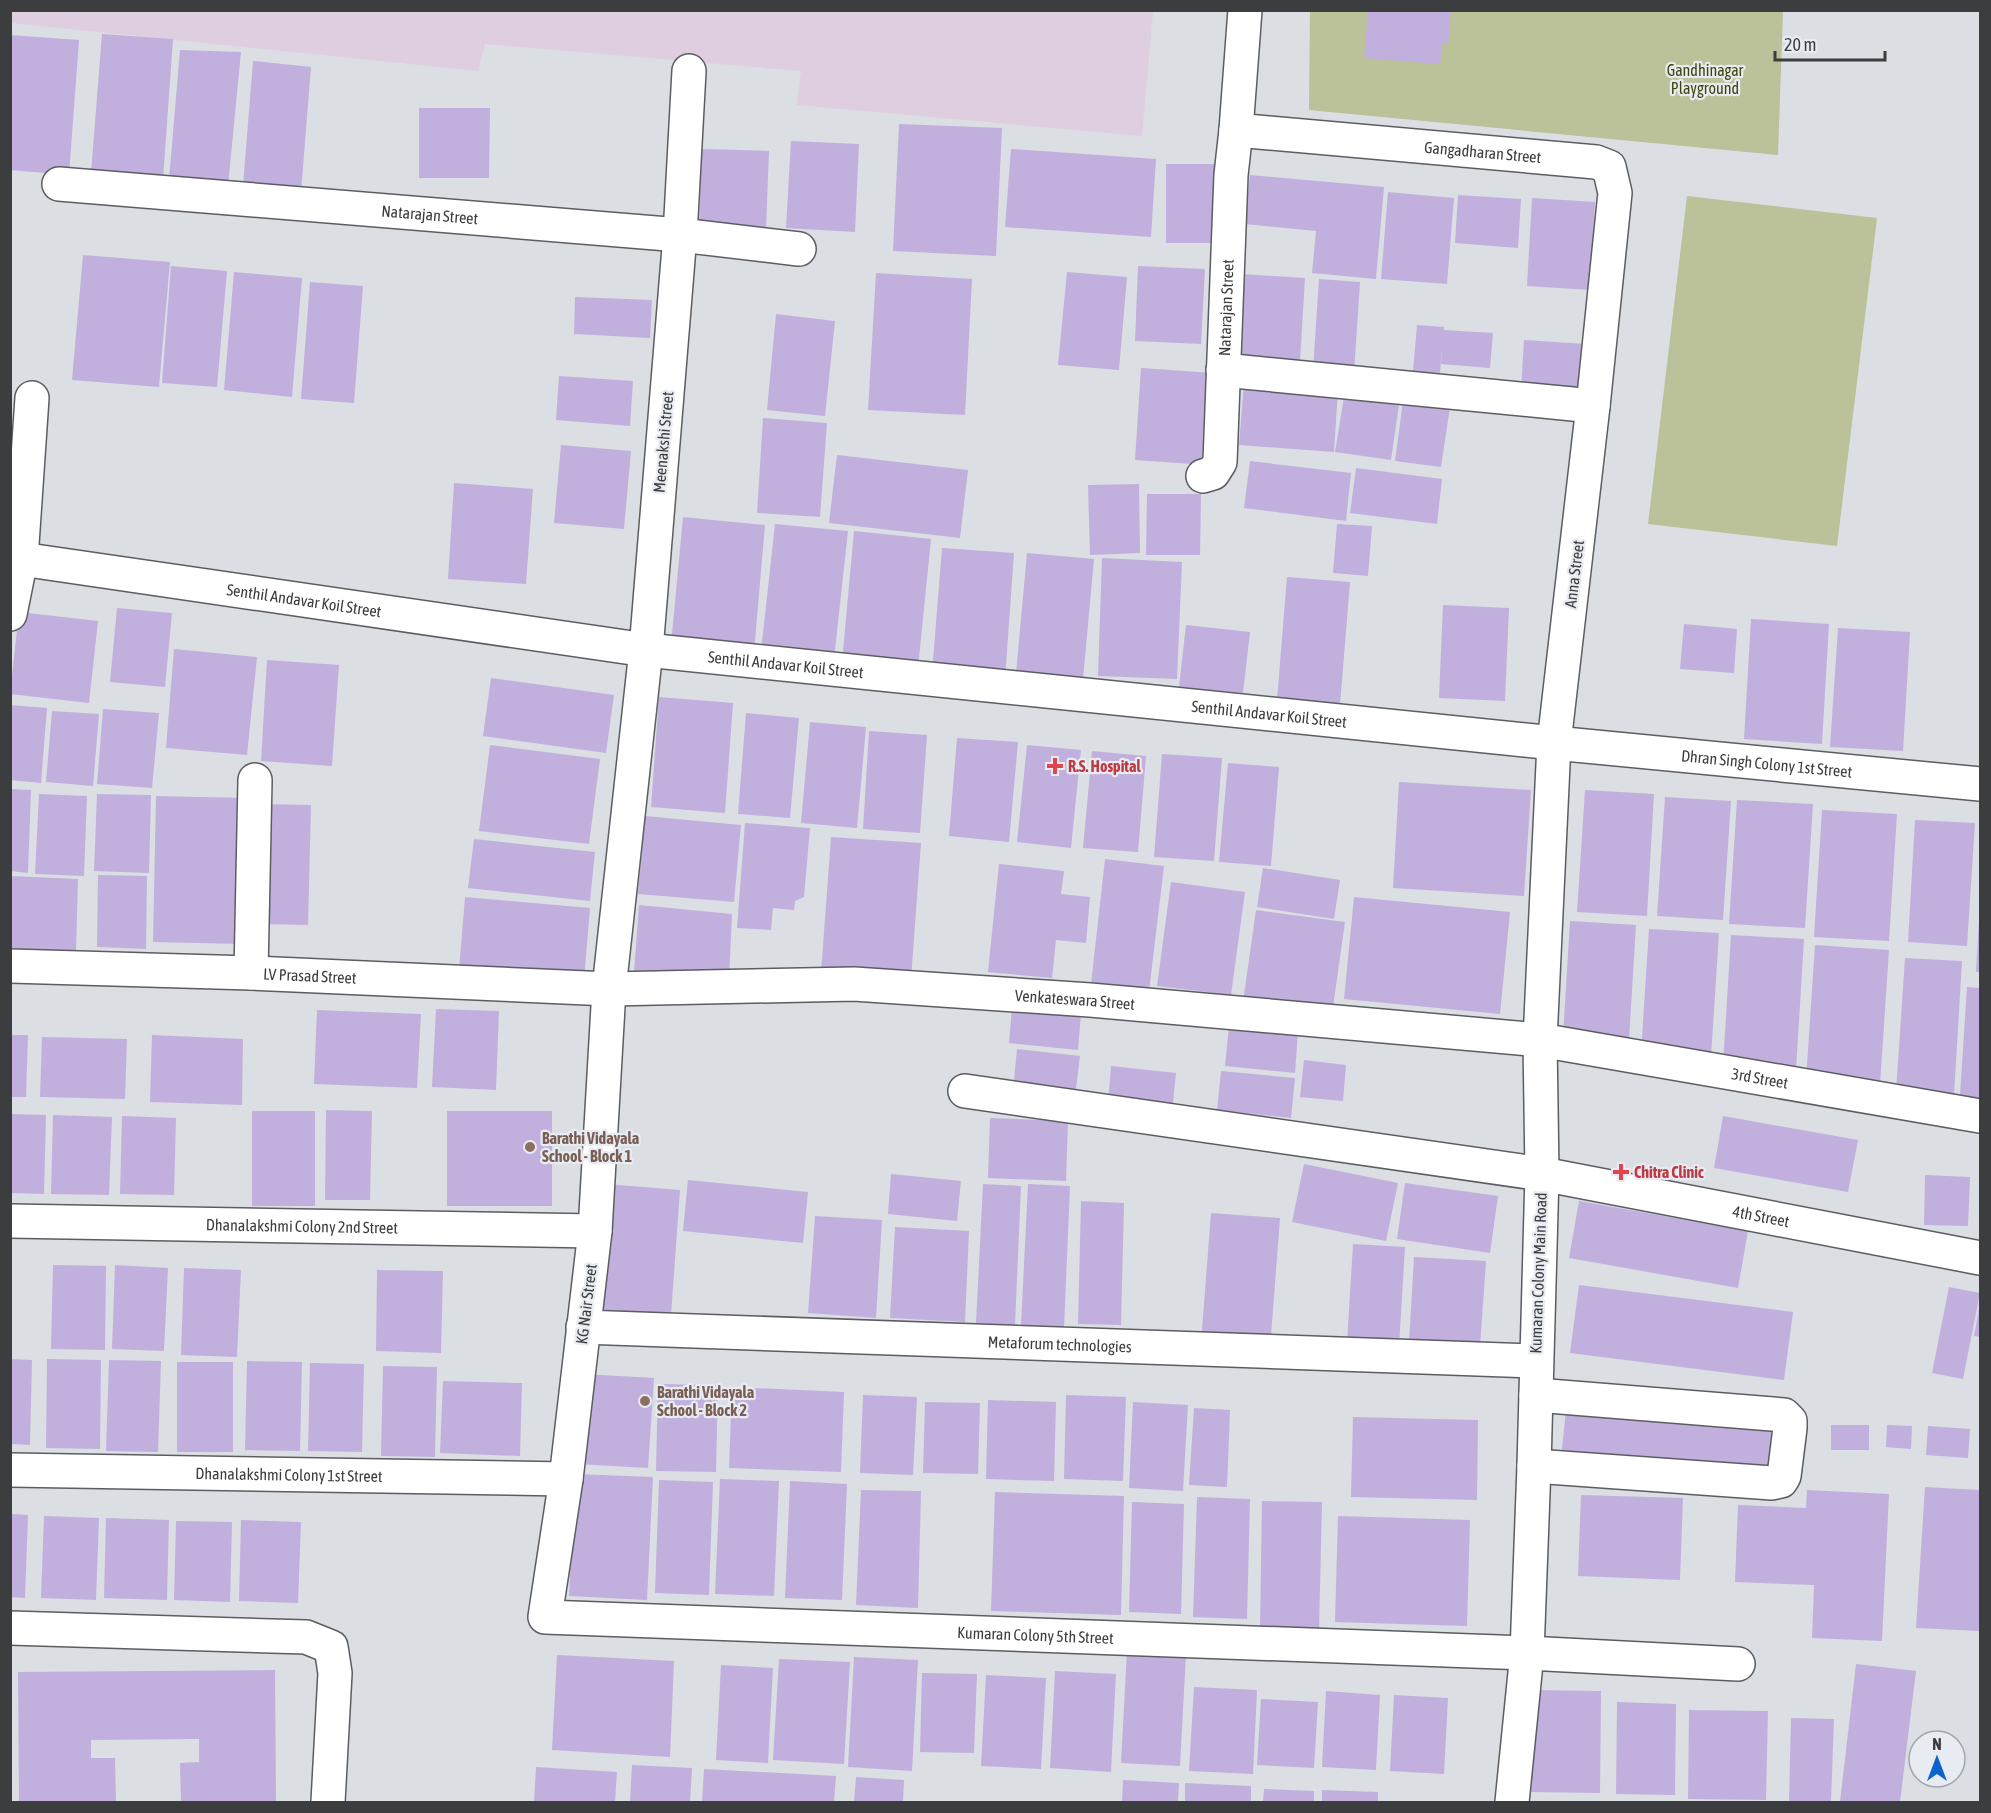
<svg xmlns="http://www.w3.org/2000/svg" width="1991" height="1813" viewBox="0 0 1991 1813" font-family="'Asap Condensed',sans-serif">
<rect width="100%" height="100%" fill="#dbdee3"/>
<path fill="#dfcedf" d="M11,10L1153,11L1142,136L797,105L801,71L485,44L478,71L11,23Z"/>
<path fill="#bbc199" d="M1310,11H1783L1778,155L1309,110Z
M1687,196L1877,218L1837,546L1648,524Z"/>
<path fill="#c1b0dd" d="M1368,10H1451L1448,44H1442L1440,64L1364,58Z
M102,34L173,39L163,179L91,173Z
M10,35L79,40L69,175L10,170Z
M180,50L241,52L228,186L169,180Z
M253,61L311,67L301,192L243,186Z
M419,108H490L489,178H419Z
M899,124L1002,128L996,256L893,251Z
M791,141L859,144L855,232L786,228Z
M702,149L769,151L766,229L699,226Z
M1011,149L1156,159L1151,237L1005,227Z
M1166,164H1214V243H1166Z
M1250,175L1384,187L1376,279L1312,273L1316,231L1245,224Z
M1388,192L1454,198L1447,284L1381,279Z
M1458,195L1521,199L1518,248L1455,243Z
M1532,198L1595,202L1590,290L1527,286Z
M83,255L170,262L159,387L72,380Z
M171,266L227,271L217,387L162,383Z
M1138,266L1205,269L1201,344L1135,341Z
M234,272L302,278L292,397L224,390Z
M1067,272L1127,277L1119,370L1058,365Z
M876,273L972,279L965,415L868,410Z
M1241,274L1305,278L1300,361L1236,357Z
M1319,279L1360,282L1354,373L1313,370Z
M310,282L363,286L354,403L301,399Z
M575,297L652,300L650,338L574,334Z
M776,314L835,321L825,416L767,410Z
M1417,325L1444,327V330L1493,333L1490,368L1441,364L1442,346L1440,373L1413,371Z
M1524,340L1586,344L1583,394L1521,390Z
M1141,368L1213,373L1207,465L1135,460Z
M559,376L633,381L630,426L556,420Z
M1244,383L1338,390L1334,452L1239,445Z
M1344,397L1399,405L1391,460L1335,452Z
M1403,401L1450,407L1441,467L1395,461Z
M763,418L827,423L820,517L757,513Z
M561,445L631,451L624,529L554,523Z
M837,455L968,470L960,538L829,523Z
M1250,461L1351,473L1346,521L1244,508Z
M1356,468L1442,479L1437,524L1350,513Z
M454,483L533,489L526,584L448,579Z
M1139,484L1140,553L1090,555L1088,485Z
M1147,494H1201L1200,555H1146Z
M683,517L765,525L754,652L671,645Z
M775,524L848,531L834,659L761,651Z
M1337,524L1372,526L1368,576L1333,573Z
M854,531L931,539L918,668L842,662Z
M942,548L1014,553L1005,679L932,673Z
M1027,553L1094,559L1083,679L1016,673Z
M1102,558L1182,562L1177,679L1098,676Z
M1287,577L1350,582L1340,705L1277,700Z
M1443,605L1509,608L1505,701L1439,698Z
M117,608L172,613L165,687L110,682Z
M19,612L98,621L89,703L10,694Z
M1751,619L1829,624L1822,744L1744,739Z
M1684,624L1737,629L1734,673L1680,669Z
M1186,625L1250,632L1243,693L1179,687Z
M1838,628L1910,632L1903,751L1830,747Z
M174,649L257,657L247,755L166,748Z
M267,660L339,665L332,766L261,761Z
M491,678L614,695L606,753L483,736Z
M659,697L733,703L725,813L651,807Z
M10,705L47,708L41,783L10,780Z
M103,709L159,713L152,788L97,784Z
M52,711L99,714L93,786L46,782Z
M746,713L799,718L790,818L738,814Z
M810,722L866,727L857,828L801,823Z
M869,731L927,735L920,833L863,829Z
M957,738L1018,742L1009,842L949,836Z
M490,745L600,759L589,844L479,831Z
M1027,745L1081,750L1071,848L1017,842Z
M1092,751L1146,756L1138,852L1083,848Z
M1162,754L1222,758L1214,861L1154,857Z
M1228,763L1279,767L1271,866L1219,862Z
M1399,782L1531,790L1524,896L1393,888Z
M10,789L31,790L28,873L10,871Z
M1585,790L1654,794L1647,916L1577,912Z
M39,794L87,796L84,876L35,874Z
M97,794L151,795L149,873L94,871Z
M156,796L246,798L243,944L153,942Z
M1665,797L1731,801L1723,920L1657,916Z
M1737,800L1813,804L1805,928L1729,924Z
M263,804L311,805L308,925L260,924Z
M1822,810L1897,814L1889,941L1814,937Z
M645,816L741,825L734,902L638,894Z
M1915,820L1975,823L1967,946L1908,942Z
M745,823L810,828L804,897L795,901L794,910L773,908L771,930L737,928Z
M831,837L921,843L911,979L821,973Z
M474,839L595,852L590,901L468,888Z
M1105,859L1164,866L1148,1000L1090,993Z
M999,864L1064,871L1061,894L1090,897L1086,943L1056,940L1052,978L988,972Z
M1263,868L1340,880L1334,919L1257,907Z
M98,875L147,876L146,949L97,947Z
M10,876L78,879L76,951L10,949Z
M1171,882L1245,892L1231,995L1157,986Z
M465,897L590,908L584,980L459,970Z
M1354,897L1510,912L1500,1014L1344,999Z
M639,905L732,914L729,980L634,972Z
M1256,910L1345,922L1332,1014L1243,1002Z
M1570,921L1636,925L1629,1040L1563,1036Z
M1979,921H1980V972H1976Z
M1649,929L1719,933L1711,1057L1641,1053Z
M1731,935L1804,939L1796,1070L1723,1065Z
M1815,945L1889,950L1880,1085L1806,1080Z
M1905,958L1962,961L1954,1096L1896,1092Z
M1967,987L1980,988V1112L1959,1111Z
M1012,1007L1081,1014L1078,1050L1009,1043Z
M436,1009L499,1011L496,1090L432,1087Z
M317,1010L421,1014L417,1088L314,1084Z
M1229,1026L1298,1032L1295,1073L1225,1066Z
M10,1035H28L26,1097H10Z
M152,1035L243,1039L242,1105L150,1102Z
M42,1037L127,1039L125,1099L40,1097Z
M1017,1049L1080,1056L1075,1097L1013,1091Z
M1304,1060L1346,1065L1343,1101L1300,1097Z
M1111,1066L1176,1073L1172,1112L1108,1106Z
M1221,1071L1295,1078L1291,1118L1217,1110Z
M326,1110L372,1111L370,1200H325Z
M252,1111H315V1206H252Z
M447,1111H552V1206H447Z
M10,1114L46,1115L44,1194L10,1193Z
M53,1115L112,1117L109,1195L51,1194Z
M122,1116L176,1118L174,1195L120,1194Z
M1723,1116L1858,1140L1848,1192L1714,1168Z
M990,1118L1068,1121L1066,1181L988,1178Z
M1304,1164L1398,1183L1386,1241L1292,1222Z
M891,1174L961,1181L957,1221L888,1214Z
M1925,1175L1970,1177L1968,1226L1924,1225Z
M688,1180L808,1192L803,1243L683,1231Z
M1405,1183L1498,1196L1490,1253L1397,1239Z
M606,1184L680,1190L671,1315L597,1309Z
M983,1184L1021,1186L1015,1325L976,1323Z
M1028,1184L1070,1186L1064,1328L1021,1326Z
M1081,1201L1124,1203L1121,1325L1078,1324Z
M1579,1201L1748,1231L1738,1288L1569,1258Z
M1211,1213L1280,1218L1270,1349L1201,1343Z
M815,1216L882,1220L876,1318L808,1313Z
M895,1227L969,1231L965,1322L890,1318Z
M1353,1244L1405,1247L1399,1346L1347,1343Z
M1414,1257L1486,1261L1480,1347L1409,1343Z
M53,1265L106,1266L105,1350L51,1349Z
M115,1265L168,1268L164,1351L112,1349Z
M184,1268L241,1270L237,1357L181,1355Z
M377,1270L443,1271L441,1353L376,1351Z
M1579,1285L1793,1312L1784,1380L1570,1353Z
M1949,1287L1980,1293L1963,1379L1932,1373Z
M1979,1309H1980V1337L1974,1336Z
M10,1359L32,1360L30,1445L10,1444Z
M47,1359L101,1360L100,1449L46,1448Z
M109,1360L161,1361L158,1452L106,1451Z
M247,1361L302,1362L300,1451L245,1450Z
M177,1362H233V1452H177Z
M310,1363L364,1364L362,1452L308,1451Z
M383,1366L437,1367L435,1457L381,1456Z
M583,1374L654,1378L648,1468L577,1464Z
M443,1381L522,1383L520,1456L440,1453Z
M658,1384L718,1385L716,1472L656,1471Z
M732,1387L844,1392L841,1472L729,1468Z
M863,1395L917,1397L913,1475L860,1473Z
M1066,1395L1126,1397L1123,1481L1064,1479Z
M988,1400L1056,1402L1054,1481L986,1479Z
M1567,1400L1783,1420L1778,1478L1561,1459Z
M925,1402L980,1403L978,1474L923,1473Z
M1133,1402L1188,1405L1183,1491L1129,1488Z
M1194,1408L1230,1410L1227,1487L1189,1485Z
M1353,1417L1478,1420L1477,1500L1351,1497Z
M1831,1425H1869V1450H1831Z
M1887,1425L1912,1426L1911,1449L1886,1447Z
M1928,1426L1970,1429L1968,1458L1926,1455Z
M575,1474L653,1477L647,1600L569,1596Z
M720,1479L779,1481L774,1596L715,1594Z
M659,1480L713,1482L709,1595L655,1593Z
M790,1481L847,1484L842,1600L785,1598Z
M1925,1487L1980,1490V1631L1916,1628Z
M861,1490L921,1491L918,1608L856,1605Z
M1807,1490L1889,1494L1882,1641L1812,1638L1814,1585L1735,1582L1738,1505L1806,1508Z
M995,1492L1124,1496L1121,1615L991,1611Z
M1581,1495L1683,1498L1680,1580L1578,1576Z
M1197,1497L1250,1499L1247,1619L1193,1617Z
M1262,1501L1322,1502L1319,1631L1260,1629Z
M1132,1502L1184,1504L1181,1614L1129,1612Z
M10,1514L28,1515L25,1598L10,1597Z
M44,1516L99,1518L96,1600L41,1598Z
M1338,1516L1470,1520L1467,1626L1335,1622Z
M106,1518L169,1520L167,1600L104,1598Z
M241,1520L301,1522L298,1603L239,1601Z
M176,1521L232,1522L230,1602L174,1600Z
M1127,1651L1186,1654L1180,1766L1121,1763Z
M557,1655L674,1661L670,1757L552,1750Z
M854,1657L918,1660L912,1771L848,1767Z
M779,1659L850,1662L844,1764L773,1760Z
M1856,1664L1916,1671L1900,1802H1840Z
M721,1665L773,1668L768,1763L716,1760Z
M275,1670L276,1802H181L180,1763L199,1762V1739L91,1740V1758H115L116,1802H19L18,1672Z
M1055,1671L1116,1674L1111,1772L1050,1768Z
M922,1673L977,1674L974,1753L920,1752Z
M986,1675L1046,1678L1041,1769L981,1766Z
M1194,1687L1257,1690L1253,1774L1189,1771Z
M1533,1690L1601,1691L1600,1793L1531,1792Z
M1326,1691L1380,1695L1376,1770L1322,1767Z
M1394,1695L1448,1698L1444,1774L1390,1771Z
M1261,1699L1318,1702L1314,1768L1257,1765Z
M1617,1702L1676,1704L1675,1795L1616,1794Z
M1689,1710L1768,1711L1766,1800L1688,1799Z
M1791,1718L1834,1719L1831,1802H1789Z
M632,1765L692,1768L690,1802H630Z
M536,1767L617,1772L615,1802H534Z
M704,1769L836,1776L834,1802H702Z
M856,1777L904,1780L903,1802H854Z
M1123,1780L1179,1783L1178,1802H1122Z
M1185,1783L1251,1786V1802H1185Z
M1264,1789L1314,1791V1802H1263Z
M1322,1790L1378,1792V1802H1322Z"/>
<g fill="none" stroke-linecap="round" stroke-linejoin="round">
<g stroke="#5b5d62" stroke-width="36">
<g id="minor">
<path id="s1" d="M1245,10L1236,130L1596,162L1609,167L1615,193L1593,406L1554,743L1540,1040L1542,1174L1534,1466L1527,1653L1512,1802"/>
<path id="s2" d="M689,71L680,235L646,650L609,989L595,1231L566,1479L545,1617L1527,1653L1738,1664"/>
<path id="s3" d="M59,184L680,235L799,249"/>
<path d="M1223,370L1593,406"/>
<path id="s4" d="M1203,476L1213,473L1220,462L1231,175L1236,130"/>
<path id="s5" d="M21,559L646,650L1554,743L1980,784"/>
<path d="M10,614L21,559L32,398"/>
<path id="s6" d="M10,966L251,973L609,989L854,984L1090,1000L1540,1040L1980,1116"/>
<path d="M251,973L255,780"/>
<path id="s7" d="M965,1091L1542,1174L1980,1258"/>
<path id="s8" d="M10,1221L595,1231"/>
<path id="s9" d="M583,1327L1536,1361"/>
<path d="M1534,1466L1772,1483L1781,1481L1784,1476L1790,1428V1421L1784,1415L1536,1395"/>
<path id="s10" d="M10,1470L566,1479"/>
<path d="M10,1628L306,1637L331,1647L335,1673L328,1802"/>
</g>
</g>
<use href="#minor" stroke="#fff" stroke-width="33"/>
</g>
<g fill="#e0444e" stroke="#e8ebf1" stroke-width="2">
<path d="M1052 757h6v6h6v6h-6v6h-6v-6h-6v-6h6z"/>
<path d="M1618 1163h6v6h6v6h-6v6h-6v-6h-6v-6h6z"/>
</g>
<g fill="#8d6e63" stroke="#e8ebf1" stroke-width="2">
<circle cx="530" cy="1147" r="6"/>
<circle cx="645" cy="1401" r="6"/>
</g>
<g text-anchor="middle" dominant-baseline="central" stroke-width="4.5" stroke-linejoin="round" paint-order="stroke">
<g font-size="16" fill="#3d4309" stroke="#e8ebf1">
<text x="1705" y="70">Gandhinagar<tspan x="1705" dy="18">Playground</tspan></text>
</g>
<g font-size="16" fill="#3c3d3f" stroke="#e8ebf1">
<text stroke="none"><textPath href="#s1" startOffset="368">Gangadharan Street</textPath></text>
<text stroke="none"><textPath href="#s3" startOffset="372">Natarajan Street</textPath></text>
<text stroke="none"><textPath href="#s4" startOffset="178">Natarajan Street</textPath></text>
<text transform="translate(663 442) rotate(-85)">Meenakshi Street</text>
<text transform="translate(1574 574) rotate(-83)">Anna Street</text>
<text stroke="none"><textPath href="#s5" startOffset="286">Senthil Andavar Koil Street</textPath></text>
<text stroke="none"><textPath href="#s5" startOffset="772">Senthil Andavar Koil Street</textPath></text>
<text stroke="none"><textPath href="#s5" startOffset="1258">Senthil Andavar Koil Street</textPath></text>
<text stroke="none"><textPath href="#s5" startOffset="1758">Dhran Singh Colony 1st Street</textPath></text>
<text stroke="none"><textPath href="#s6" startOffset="300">LV Prasad Street</textPath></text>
<text stroke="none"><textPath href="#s6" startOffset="1066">Venkateswara Street</textPath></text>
<text stroke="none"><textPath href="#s6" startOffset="1756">3rd Street</textPath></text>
<text stroke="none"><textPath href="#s7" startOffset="806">4th Street</textPath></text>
<text stroke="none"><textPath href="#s8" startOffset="292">Dhanalakshmi Colony 2nd Street</textPath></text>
<text transform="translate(1538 1273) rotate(-88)">Kumaran Colony Main Road</text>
<text transform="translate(586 1304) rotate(-83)">KG Nair Street</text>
<text stroke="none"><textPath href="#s9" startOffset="477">Metaforum technologies</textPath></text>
<text stroke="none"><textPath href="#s10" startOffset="279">Dhanalakshmi Colony 1st Street</textPath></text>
<text stroke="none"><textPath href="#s2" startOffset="2044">Kumaran Colony 5th Street</textPath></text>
</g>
<g font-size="16" font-weight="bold" fill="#be3a42" stroke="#e8ebf1" text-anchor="start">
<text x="1068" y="766">R.S. Hospital</text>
<text x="1634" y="1172">Chitra Clinic</text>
</g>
<g font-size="16" font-weight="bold" fill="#785e54" stroke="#e8ebf1" text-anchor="start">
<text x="542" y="1138">Barathi Vidayala<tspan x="542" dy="18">School - Block 1</tspan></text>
<text x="657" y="1392">Barathi Vidayala<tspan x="657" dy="18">School - Block 2</tspan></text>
</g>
</g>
<rect width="1991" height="1813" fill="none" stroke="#3c3d3f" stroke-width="24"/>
<g transform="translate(1937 1759)"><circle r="28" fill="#e8ebf1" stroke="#a3a5aa" stroke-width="1.5"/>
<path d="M0-4.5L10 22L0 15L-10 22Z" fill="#0d63cc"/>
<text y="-9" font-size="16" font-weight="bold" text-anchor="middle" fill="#3c3d3f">N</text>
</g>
<path d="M1775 51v9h110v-9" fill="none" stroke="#3c3d3f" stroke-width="3"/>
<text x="1784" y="51" font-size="18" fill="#3c3d3f" stroke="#e8ebf1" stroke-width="4.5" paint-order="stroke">20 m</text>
</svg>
